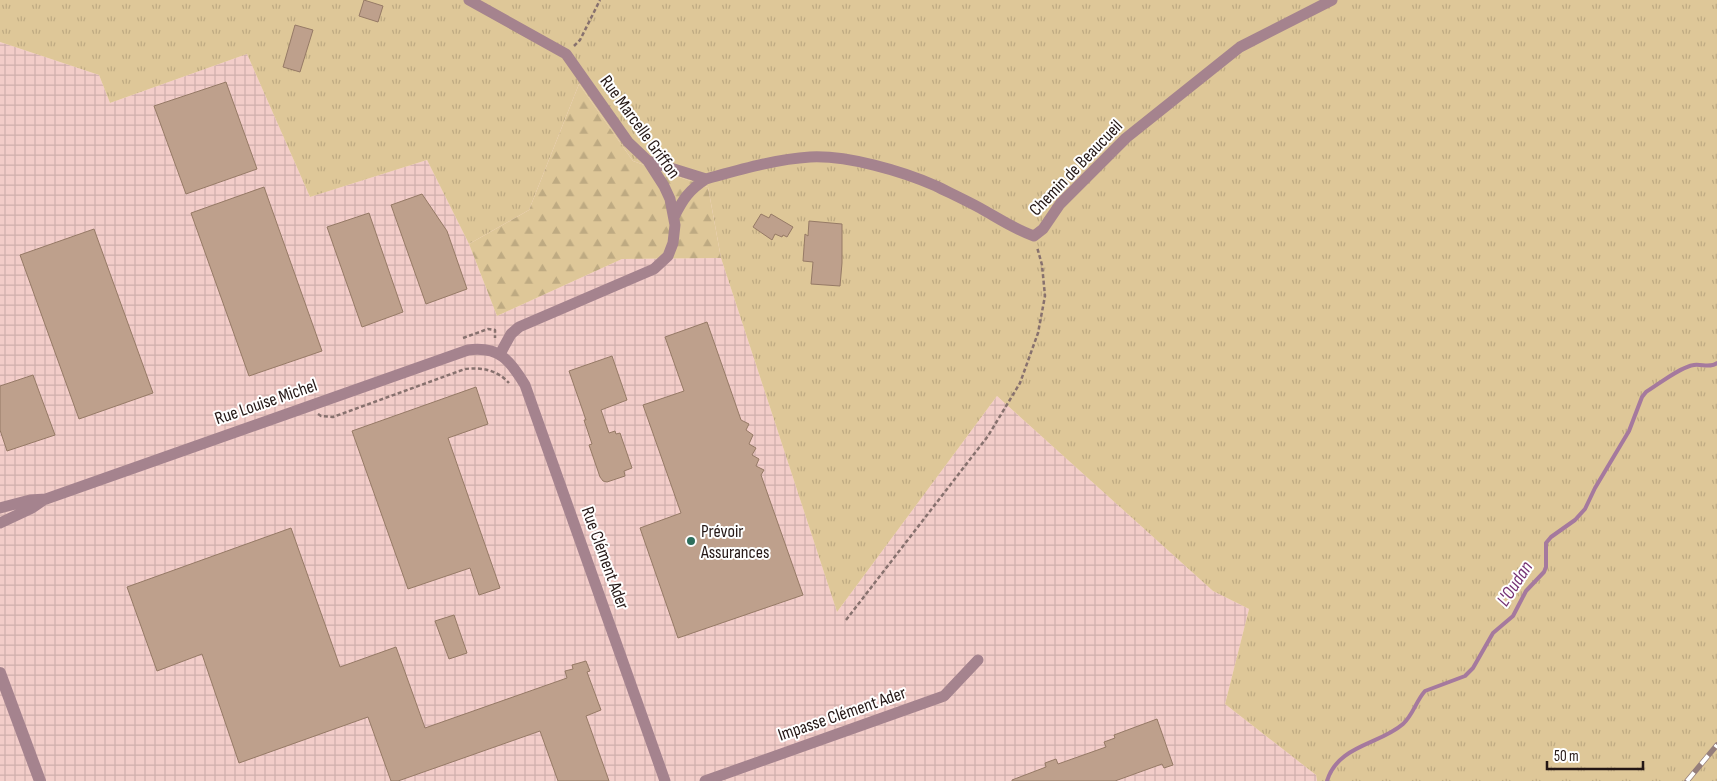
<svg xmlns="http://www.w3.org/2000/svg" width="1717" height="781" viewBox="0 0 1717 781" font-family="'Sofia Sans Condensed',sans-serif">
<defs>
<pattern id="industrial-grid" width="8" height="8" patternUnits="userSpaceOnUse" patternTransform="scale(1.25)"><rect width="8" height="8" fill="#f3cdc9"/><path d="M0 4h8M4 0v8" fill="none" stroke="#d0afac"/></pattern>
<pattern id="grass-tufts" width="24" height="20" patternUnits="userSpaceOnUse" patternTransform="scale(1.25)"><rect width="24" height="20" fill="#dec798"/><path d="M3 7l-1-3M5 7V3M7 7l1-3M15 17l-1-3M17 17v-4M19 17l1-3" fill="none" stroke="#beaa82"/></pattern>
<pattern id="forest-firs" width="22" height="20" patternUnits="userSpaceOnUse" patternTransform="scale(1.25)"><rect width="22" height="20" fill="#dec798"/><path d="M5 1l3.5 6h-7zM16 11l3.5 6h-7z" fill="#beaa82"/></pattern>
</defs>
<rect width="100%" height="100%" fill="#ffdeda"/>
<path fill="url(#industrial-grid)" d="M0,42L99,75L110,103L247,54L310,197L427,160L469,244L497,316L622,259L721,258L837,612L997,396L1213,591L1249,609L1225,704L1316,775L1317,781H0Z"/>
<path fill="url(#grass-tufts)" d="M0,0H1717V781H1317L1316,775L1225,704L1249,609L1213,591L997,396L837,612L721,258L708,187L633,161L579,84L529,210L469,244L427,160L310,197L247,54L110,103L99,75L0,42Z"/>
<path fill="url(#forest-firs)" d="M579,84L633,161L708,187L721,258L622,259L497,316L469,244L529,210Z"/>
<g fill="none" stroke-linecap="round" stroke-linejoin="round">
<path stroke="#a5799e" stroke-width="4" d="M1327,781C1338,745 1379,745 1403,724C1413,715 1416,701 1425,691L1465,676L1473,668L1493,633L1513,616L1526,591L1544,572L1546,567V543L1551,537L1575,520L1585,509L1595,488L1629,431L1642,397L1646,392C1659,384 1680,367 1694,365C1702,364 1711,368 1717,363"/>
</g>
<path fill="#bea08c" stroke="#967a66" d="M364,0L383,6L378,22L359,16Z
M295,25L313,30L300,72L283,67Z
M226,82L257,169L186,194L154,106Z
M264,187L322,351L249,376L191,213Z
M422,194L447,231L467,289L426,304L391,205Z
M369,213L403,312L362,327L327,227Z
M761,214L769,218L771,214L793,227L787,237L783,235L782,237L775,234L772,240L753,227Z
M809,221L842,224V263L840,286L811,284L813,262L803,261L805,234L808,236Z
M94,229L153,393L79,419L20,255Z
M707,322L741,420L749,424L746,430L753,435L749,444L756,448L752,455L759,459L756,466L764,470L761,475L803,595L678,638L640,528L681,513L643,405L684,391L665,337Z
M612,356L627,400L601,410L609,433L615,431L616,434L620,433L632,468L624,471L625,476L607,482L603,481L600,477L589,445L592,444L584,420H586L569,371Z
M33,375L55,435L7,451L0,430V386Z
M476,387L488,424L448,438L500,588L479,595L470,568L408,589L352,431Z
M291,528L340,667L396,647L425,728L567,678L565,671L573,669L572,665L586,661L590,671L587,672L601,710L586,716L609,781H558L540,731L398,781H391L368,717L239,763L202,654L157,671L127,587Z
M454,615L467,653L449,659L435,621Z
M1157,719L1173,765L1164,768L1162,764L1115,781H1012V780L1046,767L1045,763L1056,759L1058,764L1106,747L1104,742L1115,738L1114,735Z"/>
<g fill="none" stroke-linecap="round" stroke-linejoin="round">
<path stroke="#87716e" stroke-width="2.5" stroke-dasharray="4 2.5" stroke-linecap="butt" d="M574,46L580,40L600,0
M463,338L488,329L495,330V338
M318,414L321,416L333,417L465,369C482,367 497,370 509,383
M846,620L988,436L1020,383L1038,333L1045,296L1042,265L1037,247"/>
<path stroke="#a5838e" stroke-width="11" d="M469,0L566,54L628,142L648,161L664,186L670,199L675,225L673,243L668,256L654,269L519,327L511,334L500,354
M648,161L706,179C689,190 683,199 674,217
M706,179C739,170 776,159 810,157C847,155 902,171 936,186C950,193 965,200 980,208C998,218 1014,229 1034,236L1043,229L1060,204L1126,138L1240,47L1332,0
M0,508L30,500L46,499L468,350C499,346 510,360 525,385L665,781
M0,523L32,508L45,499
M705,781L944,696L978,660"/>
<path stroke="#a5838e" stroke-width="12" d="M0,673L40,781"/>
<g stroke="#957e7b" stroke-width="5.5">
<path id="rail" d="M1687,781L1717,745"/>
</g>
<use href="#rail" stroke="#fff" stroke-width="4" stroke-dasharray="11" stroke-linecap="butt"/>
</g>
<circle fill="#2d6e5c" stroke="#fff" stroke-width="2" cx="691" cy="541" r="5"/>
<g text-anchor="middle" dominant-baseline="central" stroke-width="4" stroke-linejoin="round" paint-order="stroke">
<g font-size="18" fill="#241715" stroke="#fff">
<text transform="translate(640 127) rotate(54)">Rue Marcelle Griffon</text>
<text transform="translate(1076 168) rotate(-46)">Chemin de Beaucueil</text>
<text transform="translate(266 402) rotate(-19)">Rue Louise Michel</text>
<text transform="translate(605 558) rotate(70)">Rue Clément Ader</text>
<text transform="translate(842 714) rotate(-19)">Impasse Clément Ader</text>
</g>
<g font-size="18" fill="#241715" stroke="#fff" text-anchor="start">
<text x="701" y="531">Prévoir<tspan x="701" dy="21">Assurances</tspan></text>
</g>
<g font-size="19" font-style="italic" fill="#753274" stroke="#fff">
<text transform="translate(1515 584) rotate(-57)">L'Oudan</text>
</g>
</g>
<path d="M1547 761v8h96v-8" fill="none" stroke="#241715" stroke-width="2.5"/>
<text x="1554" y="761" font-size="15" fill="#241715" stroke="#ffffff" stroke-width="4" paint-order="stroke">50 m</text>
</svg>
